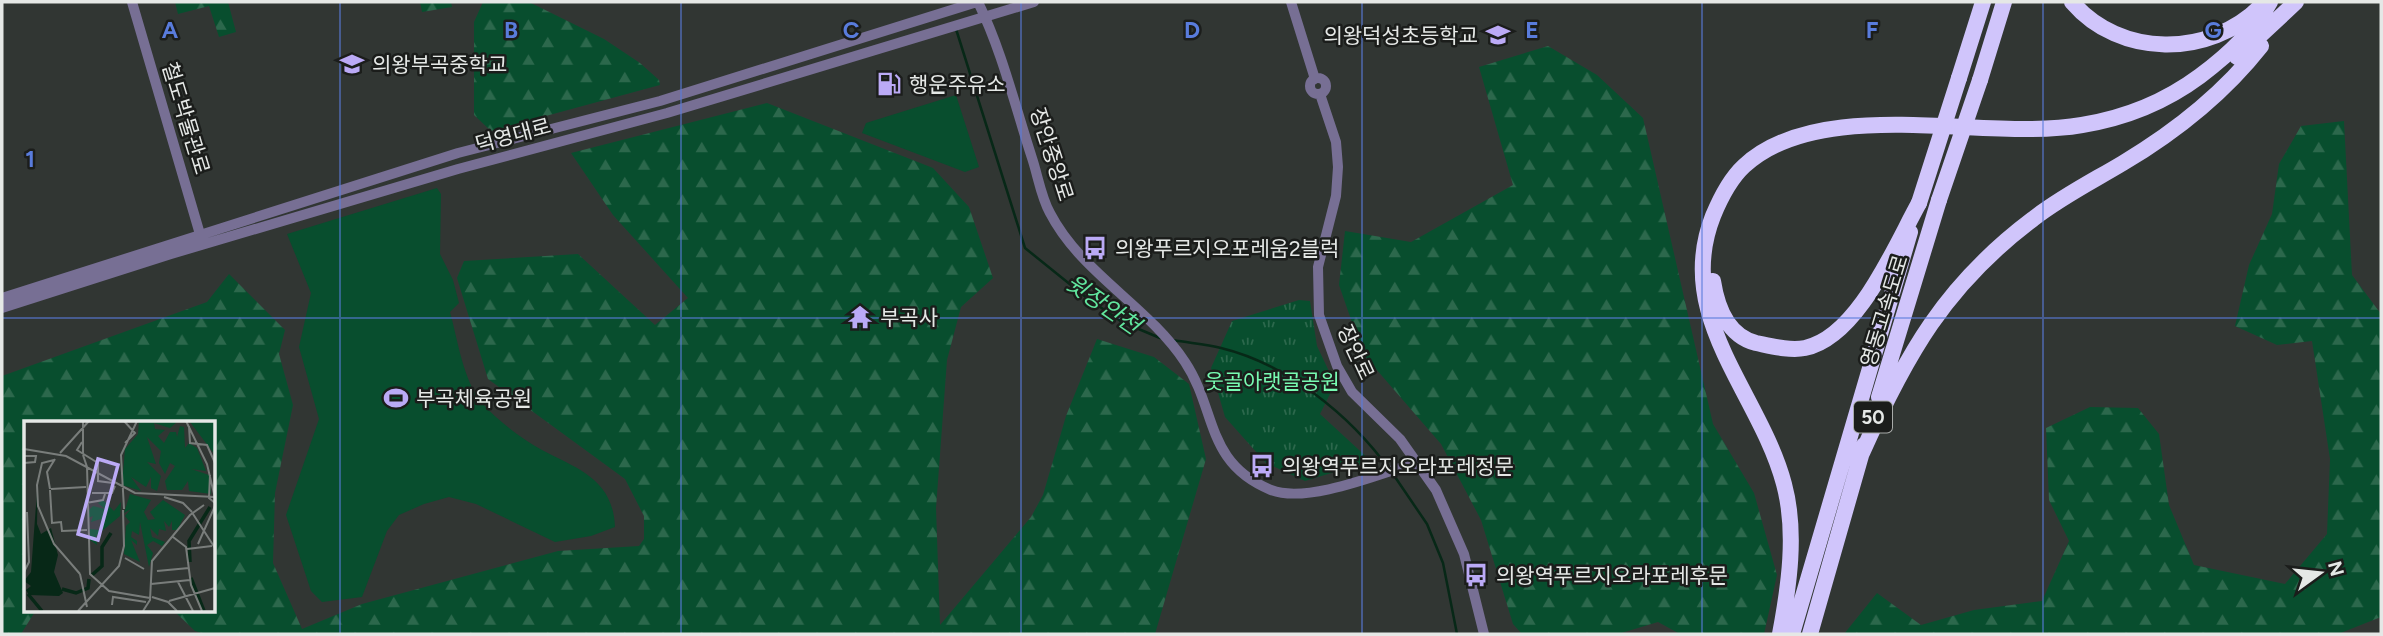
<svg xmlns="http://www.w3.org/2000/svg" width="2383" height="636" viewBox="0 0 2383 636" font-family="Figtree,'Noto Sans KR',sans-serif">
<defs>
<pattern id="grass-tufts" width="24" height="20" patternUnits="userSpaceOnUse" patternTransform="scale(1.75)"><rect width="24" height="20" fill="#084e2e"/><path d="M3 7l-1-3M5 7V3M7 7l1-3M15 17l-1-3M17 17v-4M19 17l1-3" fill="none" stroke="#2c684c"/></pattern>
<pattern id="forest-firs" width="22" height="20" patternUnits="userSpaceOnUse" patternTransform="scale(1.75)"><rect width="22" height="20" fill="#084e2e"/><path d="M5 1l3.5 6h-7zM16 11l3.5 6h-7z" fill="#2c684c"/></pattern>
</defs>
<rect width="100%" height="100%" fill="#313633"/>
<path fill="url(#grass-tufts)" d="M1299,300L1310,301L1317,346L1335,384L1320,414L1371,461L1305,481L1266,463L1225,417L1211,368L1232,321Z"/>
<path fill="url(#forest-firs)" d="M175,2H228L236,32L219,37L209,6L178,14Z
M420,2H451L452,7L422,12Z
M483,2H529L604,39L640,63L659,80L660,85L491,131L474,115V22Z
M1548,46L1597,75L1643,118L1713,424L1754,493L1777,575L1764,634H1680L1658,622L1618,634H1522L1513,624L1481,520L1441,444L1363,354L1339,285L1345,231L1411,242L1513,185L1479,67Z
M767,103L933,168L969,207L993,278L961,307L947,360L936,508L940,625L1031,517L1043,495L1066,416L1097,339L1154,357L1189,384L1206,459L1155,634H205L195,631L173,610H214V422H26V610H36L21,634H2V376L207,302L229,274L285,330L279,354L293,405L275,493L273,563L302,629L362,604L558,551L639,546L644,539V516L625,479L488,379L457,278L464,261L578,254L655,325L688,298L613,215L571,153Z
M2344,121L2352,275L2381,314V617L2338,634H1844L1877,593L1921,625L1974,610L2042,601L2069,541L2049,500L2046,428L2090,407L2138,408L2159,434L2169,505L2194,565L2285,584L2327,534L2330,459L2312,341L2277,345L2235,326L2249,265L2272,214L2279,164L2301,126Z"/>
<path fill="#084e2e" d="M956,95L979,167L965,172L862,133L866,123Z
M437,188L441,194L440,254L453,280L459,303L450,312C458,341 463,380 482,403C498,421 522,439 542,450C578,469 613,479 615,527L591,536L555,542L476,504L449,497L424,504L399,515L387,531L362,597L322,602L311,591L286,515L319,419L299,347L311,293L287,234Z"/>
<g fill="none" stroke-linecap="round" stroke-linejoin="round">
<path stroke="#072817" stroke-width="2.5" d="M956,29L1025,248L1087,298L1122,322L1160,338
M1173,340C1189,343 1205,344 1221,348C1287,364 1350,415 1389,469
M1393,474L1427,524L1443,563L1457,634"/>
<path stroke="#776f94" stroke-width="10" d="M132,2L202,241
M978,2C1002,51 1015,106 1032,158C1038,176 1041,197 1050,213C1081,273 1148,306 1185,362C1217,410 1205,463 1271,490C1307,504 1379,474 1415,463
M1291,2L1315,79
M1310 86a8 8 0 1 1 16 0a8 8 0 1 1-16 0Z
M1320,94L1336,142L1338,167L1336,196L1318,267L1319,315L1337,366L1352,392L1400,439L1436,490L1464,554L1484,634
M2,298L458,153L660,101L977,2
M2,308L171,254L458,169L667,113L1034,2"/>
<path stroke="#d0c5fb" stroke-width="16" d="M2072,2C2120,58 2209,58 2261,6
M2237,57L2296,2
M1959,78L1983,2
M1980,80L2004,2
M1713,281C1717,307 1728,336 1756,343C1771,346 1790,351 1805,348C1858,337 1895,246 1919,203
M1879,397L1939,200
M1862,453C1906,355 1945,285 2033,219C2061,197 2093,181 2123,163C2175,132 2224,93 2261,46
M1780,634C1789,586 1797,532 1784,484C1760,393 1673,317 1713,216C1720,199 1730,179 1744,166C1822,94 1985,142 2082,125C2125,118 2165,102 2200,76C2227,56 2254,31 2270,2
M1792,634L1910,232
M1810,634L1864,445"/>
<path stroke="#d0c5fb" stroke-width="16" d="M1939,200L1980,80
M1919,203L1959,78"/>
</g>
<path fill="none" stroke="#597cdc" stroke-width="2" stroke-opacity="0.55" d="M340,2V634M681,2V634M1021,2V634M1362,2V634M1702,2V634M2043,2V634M2,318H2381"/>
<defs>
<g id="school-bare" transform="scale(1.89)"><path d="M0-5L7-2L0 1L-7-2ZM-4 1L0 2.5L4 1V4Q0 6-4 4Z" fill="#bbaaf6" stroke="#1b1d1b" stroke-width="2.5" paint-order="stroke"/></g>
<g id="fuel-bare" transform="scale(1.89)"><path d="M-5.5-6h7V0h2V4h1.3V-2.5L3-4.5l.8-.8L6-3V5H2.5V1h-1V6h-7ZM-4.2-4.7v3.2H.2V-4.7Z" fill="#bbaaf6" stroke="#1b1d1b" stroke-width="2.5" paint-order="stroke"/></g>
<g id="bus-bare" transform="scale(1.89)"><path d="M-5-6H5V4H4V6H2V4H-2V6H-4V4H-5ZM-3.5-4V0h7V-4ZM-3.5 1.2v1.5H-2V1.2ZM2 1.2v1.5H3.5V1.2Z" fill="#bbaaf6" stroke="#1b1d1b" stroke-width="2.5" paint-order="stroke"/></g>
<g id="temple-bare" transform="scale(1.89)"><path d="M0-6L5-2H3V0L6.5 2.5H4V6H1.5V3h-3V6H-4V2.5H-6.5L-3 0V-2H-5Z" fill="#bbaaf6" stroke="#1b1d1b" stroke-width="2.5" paint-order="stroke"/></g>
<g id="stadium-bare" transform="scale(1.89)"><path d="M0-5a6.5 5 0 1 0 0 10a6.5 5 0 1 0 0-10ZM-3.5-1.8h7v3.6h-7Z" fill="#bbaaf6" stroke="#1b1d1b" stroke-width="2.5" paint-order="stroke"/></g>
</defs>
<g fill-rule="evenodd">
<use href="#school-bare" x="1498" y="35"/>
<use href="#school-bare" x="352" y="64"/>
<use href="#fuel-bare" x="889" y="84"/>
<use href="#bus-bare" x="1095" y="248"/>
<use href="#temple-bare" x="860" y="317"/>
<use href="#stadium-bare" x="396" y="398"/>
<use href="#bus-bare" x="1262" y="466"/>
<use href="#bus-bare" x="1476" y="575"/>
</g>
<g text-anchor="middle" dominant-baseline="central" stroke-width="5" stroke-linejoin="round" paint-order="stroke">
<rect fill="#1b1d1b" stroke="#a8aba9" stroke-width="2" x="1854" y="401.5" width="38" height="31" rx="5"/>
<g font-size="19" font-weight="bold" fill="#e5e8e6">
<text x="1873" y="417">50</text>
</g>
<g font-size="21" fill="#e5e8e6" stroke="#1b1d1b" text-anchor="start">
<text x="1478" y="35" text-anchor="end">의왕덕성초등학교</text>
<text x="372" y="64">의왕부곡중학교</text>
<text x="909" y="84">행운주유소</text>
<text x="1115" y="248">의왕푸르지오포레움2블럭</text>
<text x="880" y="317">부곡사</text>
<text x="416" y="398">부곡체육공원</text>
<text x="1282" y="466">의왕역푸르지오라포레정문</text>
<text x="1496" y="575">의왕역푸르지오라포레후문</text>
</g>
<g font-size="21" fill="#e5e8e6" stroke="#1b1d1b">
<text transform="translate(186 118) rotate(73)">철도박물관로</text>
<text transform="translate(513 135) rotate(-15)">덕영대로</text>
<text transform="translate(1052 154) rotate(72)">장안중앙로</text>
<text transform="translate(1884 311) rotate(-73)">영동고속도로</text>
<text transform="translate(1356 352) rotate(65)">장안로</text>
</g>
<g font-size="21" fill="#78fbb2" stroke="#1b1d1b">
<text x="1272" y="381">웃골아랫골공원</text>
</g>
<g font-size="23" font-style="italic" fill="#61e69e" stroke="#1b1d1b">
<text transform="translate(1103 304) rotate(35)">윗장안천</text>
</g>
</g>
<g transform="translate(24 421)">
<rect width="191" height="191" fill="#313633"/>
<path d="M115,0H154L146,7L130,2L131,8L141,9L134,15L140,22L146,11H152L153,16L156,5L160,6L161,27L165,22L173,27L182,50L167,48L185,54L187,73L165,70L164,60L158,69H143L141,60L151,45L146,42L141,53L135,42L137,30L123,16L132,43L123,41L137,55L133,70L127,67V56L122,66L107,56L117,70L98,64L101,28L114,13ZM191,0V34L166,1ZM106,73L127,79L120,91L124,99L131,98L126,91L139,79L161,94L153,109H148V100L145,106L140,100L142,110L135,108L134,115L126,107L128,116L141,121L138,125L129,120L123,124L129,132L125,146L116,101L115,114L108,110L107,116L113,120V124L107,119L116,141L100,133L102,105L106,101L101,95L107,88L100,92ZM79,79L90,90L97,81L96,95L72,115L73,124L66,119L65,108L76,109L77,98L67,101L69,95L64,97V90L69,85L81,88L74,82Z" fill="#084e2e"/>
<path d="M14,57L13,103L17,113L27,107L34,134L30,151L39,172L35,175L5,174L2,169L7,165L0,160L7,151Z" fill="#072817"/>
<path fill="none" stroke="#072817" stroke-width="3.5" d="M166,141L165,120L186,86M68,154L78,145V126L87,112M167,157L180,190M38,168L52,172L64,167L65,158M4,173L18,190"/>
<path fill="none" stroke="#797d7b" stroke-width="2" d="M100,0L111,12L101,22M162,0L183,43L191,77M165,5L166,22L183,24L191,42M58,21L53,29L74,42V60L89,62M0,28L42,35L111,72L191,76M36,32L65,0M59,32V0M59,34L63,46L66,153L85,170L126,177M0,35H12L11,41L0,42M30,39L18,42L13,64L14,85L30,123L56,153M186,54L185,77L191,82M26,68L23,51L31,38M27,68L62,66M26,69L28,102L37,101L38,110L63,109M68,72H88L91,65M140,76L159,82L168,91M62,82L79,79L81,73M100,88L97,34L113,0M169,93L191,127M149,116L162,126L167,164L178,190M174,123L191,85M163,128L188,125M101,137L120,148M133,150L165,147M0,151L5,141L3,91M56,153L63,186M154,161L169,190M127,163L166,159M128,176L144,181L153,190M145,180L191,167M88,184L89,176L122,181M54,190L95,145L100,125L99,89M119,190L126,179L128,140L166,94L180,84"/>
<path fill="#bbaaf6" fill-opacity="0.15" stroke="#bbaaf6" stroke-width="3.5" d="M74,38L94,44L74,119L54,113Z"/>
<rect width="191" height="191" fill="none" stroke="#e5e8e6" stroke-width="3.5"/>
</g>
<g font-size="23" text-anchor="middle" font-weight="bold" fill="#597cdc" stroke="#1b1d1b" stroke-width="5" stroke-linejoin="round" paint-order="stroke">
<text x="170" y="38">A</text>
<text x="511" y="38">B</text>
<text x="851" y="38">C</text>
<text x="1192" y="38">D</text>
<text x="1532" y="38">E</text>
<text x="1872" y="38">F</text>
<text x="2213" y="38">G</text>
<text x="30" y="167">1</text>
</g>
<rect width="2383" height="636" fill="none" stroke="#e5e8e6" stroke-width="7"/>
<g transform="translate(2320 573) rotate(75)" stroke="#1b1d1b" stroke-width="5" paint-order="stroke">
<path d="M0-5L12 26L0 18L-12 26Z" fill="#e5e8e6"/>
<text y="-10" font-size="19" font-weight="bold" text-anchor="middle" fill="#e5e8e6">N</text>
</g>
</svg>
